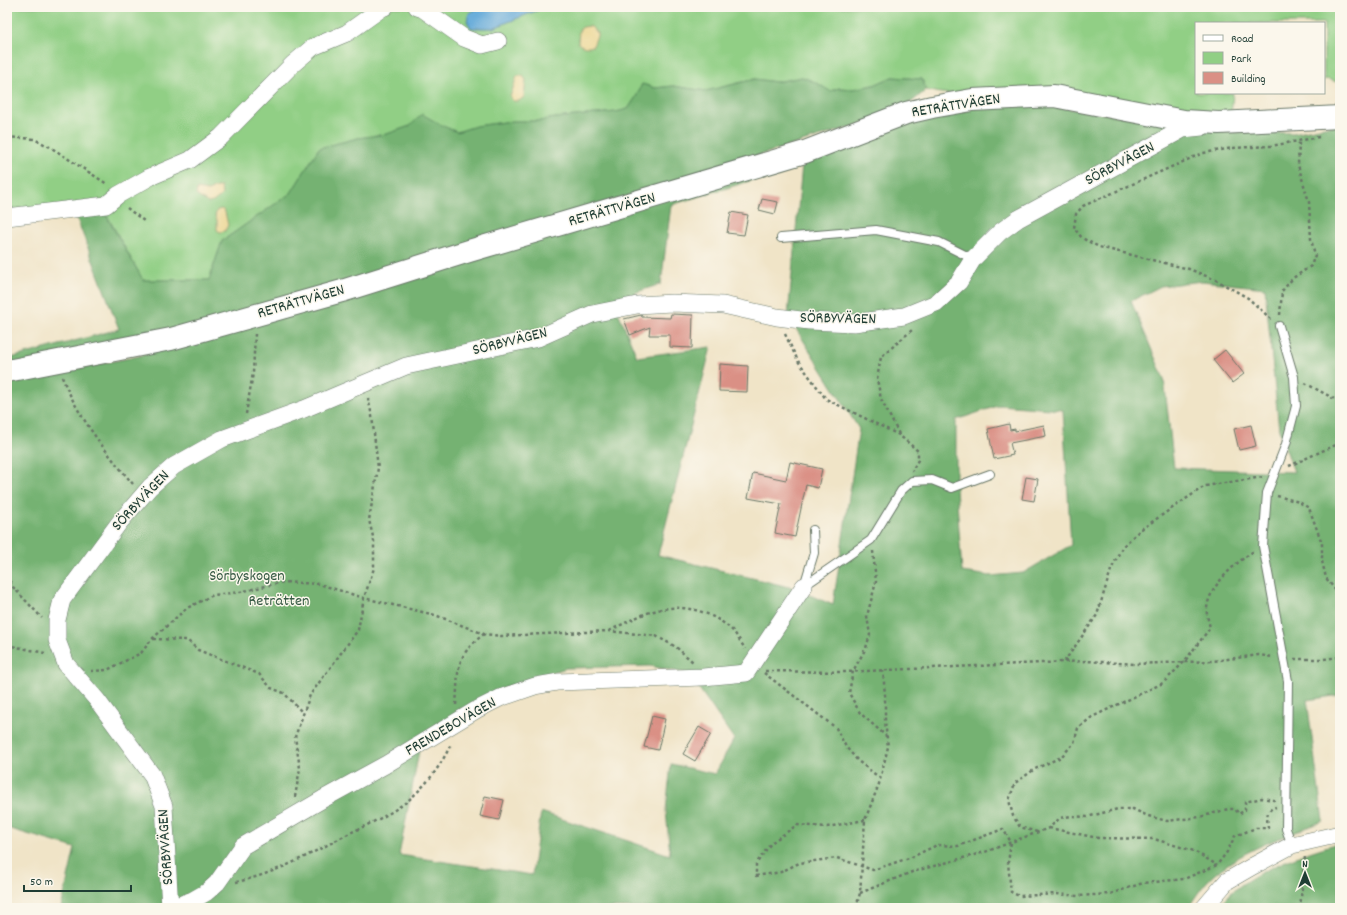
<svg xmlns="http://www.w3.org/2000/svg" width="1347" height="915" viewBox="0 0 1347 915" font-family="Dekko,sans-serif">
<rect width="100%" height="100%" fill="#fbf7ec"/>
<filter id="ink" filterUnits="userSpaceOnUse"><feTurbulence type="fractalNoise" baseFrequency=".025" numOctaves="2"/><feDisplacementMap in="SourceGraphic" scale="8" xChannelSelector="R" yChannelSelector="G"/><feConvolveMatrix kernelMatrix="1 2 1 2 8 2 1 2 1" color-interpolation-filters="sRGB"/></filter>
<filter id="wash" filterUnits="userSpaceOnUse"><feTurbulence type="fractalNoise" baseFrequency=".012" numOctaves="4" result="noise"/><feDisplacementMap in="SourceGraphic" scale="16" xChannelSelector="R" yChannelSelector="G"/><feGaussianBlur stdDeviation="0.9" result="paint"/><feColorMatrix in="noise" values="0 0 0 0 0 0 0 0 0 0 0 0 0 0 0 0 0 1.4 0 .05"/><feComposite in="paint" operator="in"/></filter>
<g filter="url(#wash)">
<rect width="100%" height="100%" fill="#f0e4c7"/>
<path fill="#91cf85" stroke="#58865c" d="M7,7H480L469,13L472,28H493L546,7H1340V83L1327,79L1324,80V23H1196V93H1233L1231,116L941,93L926,90L922,79L892,77L874,85L853,89L839,88L830,92L815,82L802,77L776,82L755,79L706,91L673,86L655,88L642,84L636,97L628,109L616,112L555,118L540,121H512L476,126L457,132L443,126L422,115L410,126L387,134L358,138L319,148L291,193L222,241L209,280H143L99,201L7,213Z"/>
<path fill="#74b272" stroke="#4a7853" fill-rule="evenodd" d="M802,77L815,82L830,91L839,88L853,89L874,85L892,77L922,79L926,90L913,101L880,118L201,327L7,367V359L119,329L74,211L102,208L143,280H209L222,241L291,193L319,148L358,138L387,134L410,126L422,114L443,126L457,132L476,126L512,121H540L555,118L616,112L628,109L636,97L642,84L655,88L673,86L706,91L755,79L776,82Z
M1007,100L1231,132L1293,133L1340,124V695L1307,700L1323,821C1287,836 1245,848 1215,874C1204,883 1196,896 1188,908H61L75,848L7,828V383L139,356L889,129ZM802,165L788,316L859,429L833,605L793,588L658,555L711,347L637,357L616,307L637,292L661,284L671,205ZM1202,281L1265,288L1279,430L1294,472L1174,468L1164,379L1131,301L1161,286ZM1000,405L1063,410L1071,545L1023,573L990,576L962,572L956,488V420ZM650,666L689,674L734,739L715,774L671,764L666,810L670,855L541,812L532,875L399,855L421,741L457,713L505,687L566,668Z
M1340,843V908H1219C1236,876 1307,851 1340,843Z"/>
<path fill="#eeda9e" stroke="#868c69" d="M590,26L598,33L593,46C587,48 582,47 578,43L579,30L583,27Z
M517,76H523L526,80L524,97L519,101H513L510,97Z
M216,187H221L222,195L213,202L208,203L196,195L197,189L208,191Z
M222,209L225,212L228,225L225,231L220,232L217,230V220L215,216L217,210Z"/>
<path fill="#62a9d9" stroke="#407386" d="M480,7H546L493,28H471L467,21L469,13Z"/>
<g id="blocks">
<path fill="#da9085" d="M762,199L778,202L775,214L759,210Z
M731,212L748,215L744,235L727,233Z
M671,314L693,315L692,348L670,347V335H649L650,327L630,335L624,319L641,315L642,317L670,318Z
M1225,350L1244,374L1232,383L1213,360Z
M720,364L748,366L747,392L719,391Z
M1009,424L1010,430L1015,429V431L1044,425L1046,436L1010,443L1013,455L994,459L988,429Z
M1251,425L1256,446L1239,450L1234,429Z
M790,462L822,469L818,488L806,485L795,537L775,533L781,504L748,498L753,473L786,480Z
M1026,477L1038,479L1034,501L1022,499Z
M652,716L665,719L658,750L644,747Z
M699,727L711,734L695,761L683,754Z
M485,796L504,800L499,820L480,816Z"/>
</g>
</g>
<g filter="url(#ink)">
<use href="#blocks" fill-opacity="0" stroke="#687767" stroke-width="1"/>
<g fill="none" stroke-linecap="round" stroke-linejoin="round">
<g stroke="#687767" stroke-width="10">
<path id="lane" d="M781,238L876,230L939,242L973,259
M1279,326L1294,377L1296,406L1286,444L1267,493L1263,546L1288,681L1286,829L1292,845
M804,586L871,540L901,491L912,481L932,480L952,488L990,474
M804,586L814,553L813,530"/>
</g>
<g stroke="#687767" stroke-width="18">
<path id="street" d="M417,7L423,9L464,38L482,45L498,41
M7,217L106,205L118,195L150,177L190,160L221,137L293,64L313,47L347,33L382,8L385,7
M170,908L164,806L152,775L97,700L66,664L57,640V620L62,600L119,523L150,487L174,466L222,439L304,409L406,366L538,338L592,314L637,305L672,303L723,305L777,317L809,321L854,323L904,316L936,303L959,282L973,259L1000,232L1018,219L1183,129L1202,127
M171,908L193,900L207,892L217,883L243,846L323,799L385,765L476,710L500,698L535,686L558,682L703,677L746,673L804,586
M1204,908L1227,881L1253,866L1292,845L1340,834"/>
</g>
<g stroke="#687767" stroke-width="24">
<path id="secondary" d="M7,371L171,339L342,291L469,251L805,152L906,113L932,107L972,100L1054,96L1184,121L1219,123L1340,117"/>
</g>
<path stroke="#687767" stroke-width="2.5" stroke-dasharray="3 3" stroke-linecap="butt" d="M7,137L34,139L50,147L107,184
M127,208L144,221
M1280,315L1282,291L1293,278L1311,266L1315,255L1311,239L1309,202L1298,165L1299,142
M1271,319L1248,298L1216,280L1189,269L1099,247L1082,238L1074,228L1076,214L1083,206L1203,153L1233,148L1271,146L1319,137
M785,334L798,361L826,399L899,435L918,451V460L912,471
M62,377C78,417 106,452 133,484
M1305,383L1340,402
M246,414L253,373L255,334
M899,434L881,399L877,379L881,357L912,330
M1289,466L1340,443
M1277,496L1299,502L1309,508L1322,543V561L1326,578L1340,596
M873,551L876,582L867,616L870,635L866,648L853,671L849,693L860,713L886,736
M7,576L13,587L42,618
M609,631C641,615 665,600 702,612C713,616 722,621 731,629C736,634 741,642 745,649
M153,639L187,640L198,650L259,674L271,688L284,693L303,713
M7,645L45,653
M1294,659H1324L1340,657
M1064,662L1097,615L1111,570L1122,547L1140,530L1205,486L1263,477
M91,671L107,670L141,653L152,639L187,608L213,595L240,592L283,582L319,584L364,598L435,615L484,634L501,636L608,631L656,636L676,647L693,662
M765,671L844,672L1086,661L1135,664L1213,661L1259,655L1273,657
M764,673L836,728L846,747L858,761L880,778
M456,705C459,670 453,658 484,634
M295,797L300,768L295,737L310,695L358,630L364,598L374,568V541L369,520L378,468L372,416L368,398
M865,820L827,827L797,825L771,843L756,864V876L781,872L799,863L837,858L873,870L912,857L937,845L958,846L1003,829L1011,842L1008,863L1011,892L1019,896L1057,894L1078,896L1110,894L1143,883L1184,879L1217,865L1227,852L1235,836L1256,828H1268C1267,818 1265,810 1276,807
M1049,828L1098,838L1154,839L1194,851L1217,865
M1037,832L1020,827L1013,816L1009,800L1015,783L1035,769L1061,757L1074,743L1078,728L1092,717L1163,683L1184,662L1210,628C1209,622 1206,615 1207,609C1208,587 1236,562 1254,551
M236,882C276,874 312,853 348,834C369,824 394,813 411,798C428,783 442,764 451,744
M860,893L912,872L985,852L1049,828L1060,818L1071,816L1087,817L1118,809H1133L1148,816L1167,821L1200,817L1228,809H1235L1239,814L1245,810V802L1262,798L1274,800L1275,802
M856,908L860,893L865,820L879,784L888,747L885,721V695L883,670
M1300,908L1305,857"/>
<use href="#lane" stroke="#fff" stroke-width="8"/>
<use href="#street" stroke="#fff" stroke-width="17"/>
<use href="#secondary" stroke="#fff" stroke-width="22"/>
</g>
</g>
<g text-anchor="middle" dominant-baseline="central" stroke-width="3" stroke-linejoin="round" paint-order="stroke">
<g font-size="16" fill="#1f3d34" stroke="#fbf7ec">
<text transform="translate(956 106) rotate(-9)">RETRÄTTVÄGEN</text>
<text transform="translate(1120 164) rotate(-28)">SÖRBYVÄGEN</text>
<text transform="translate(612 210) rotate(-16)">RETRÄTTVÄGEN</text>
<text transform="translate(301 302) rotate(-16)">RETRÄTTVÄGEN</text>
<text transform="translate(838 319) rotate(1)">SÖRBYVÄGEN</text>
<text transform="translate(510 342) rotate(-14)">SÖRBYVÄGEN</text>
<text transform="translate(141 501) rotate(-47)">SÖRBYVÄGEN</text>
<text transform="translate(451 727) rotate(-30)">FRENDEBOVÄGEN</text>
<text transform="translate(166 847) rotate(-94)">SÖRBYVÄGEN</text>
</g>
<g font-size="16" fill="#365a44" stroke="#fbf7ec">
<text x="247" y="576">Sörbyskogen</text>
<text x="279" y="601">Reträtten</text>
</g>
</g>
<rect width="1347" height="915" fill="none" stroke="#fbf7ec" stroke-width="24"/>
<rect x="1195" y="22" width="130" height="72" fill="#fbf7ec" stroke="#a3ada2"/>
<rect x="1203" y="35" width="20" height="6" fill="#ffffff" stroke="#a3ada2"/>
<text x="1231" y="42" font-size="12" fill="#1f3d34">Road</text>
<rect x="1203" y="52" width="20" height="12" fill="#91cf85" stroke="#a3ada2"/>
<text x="1231" y="62" font-size="12" fill="#1f3d34">Park</text>
<rect x="1203" y="72" width="20" height="12" fill="#da9085" stroke="#a3ada2"/>
<text x="1231" y="82" font-size="12" fill="#1f3d34">Building</text>
<g transform="translate(1305 873)" stroke="#fbf7ec" stroke-width="3" paint-order="stroke">
<path d="M0-3L7 15L0 10L-7 15Z" fill="#1f3d34"/>
<text y="-6" font-size="11" font-weight="bold" text-anchor="middle" fill="#1f3d34">N</text>
</g>
<path d="M24 885v6h107v-6" fill="none" stroke="#1f3d34" stroke-width="2"/>
<text x="30" y="885" font-size="12" fill="#1f3d34" stroke="#fbf7ec" stroke-width="3" paint-order="stroke">50 m</text>
</svg>
